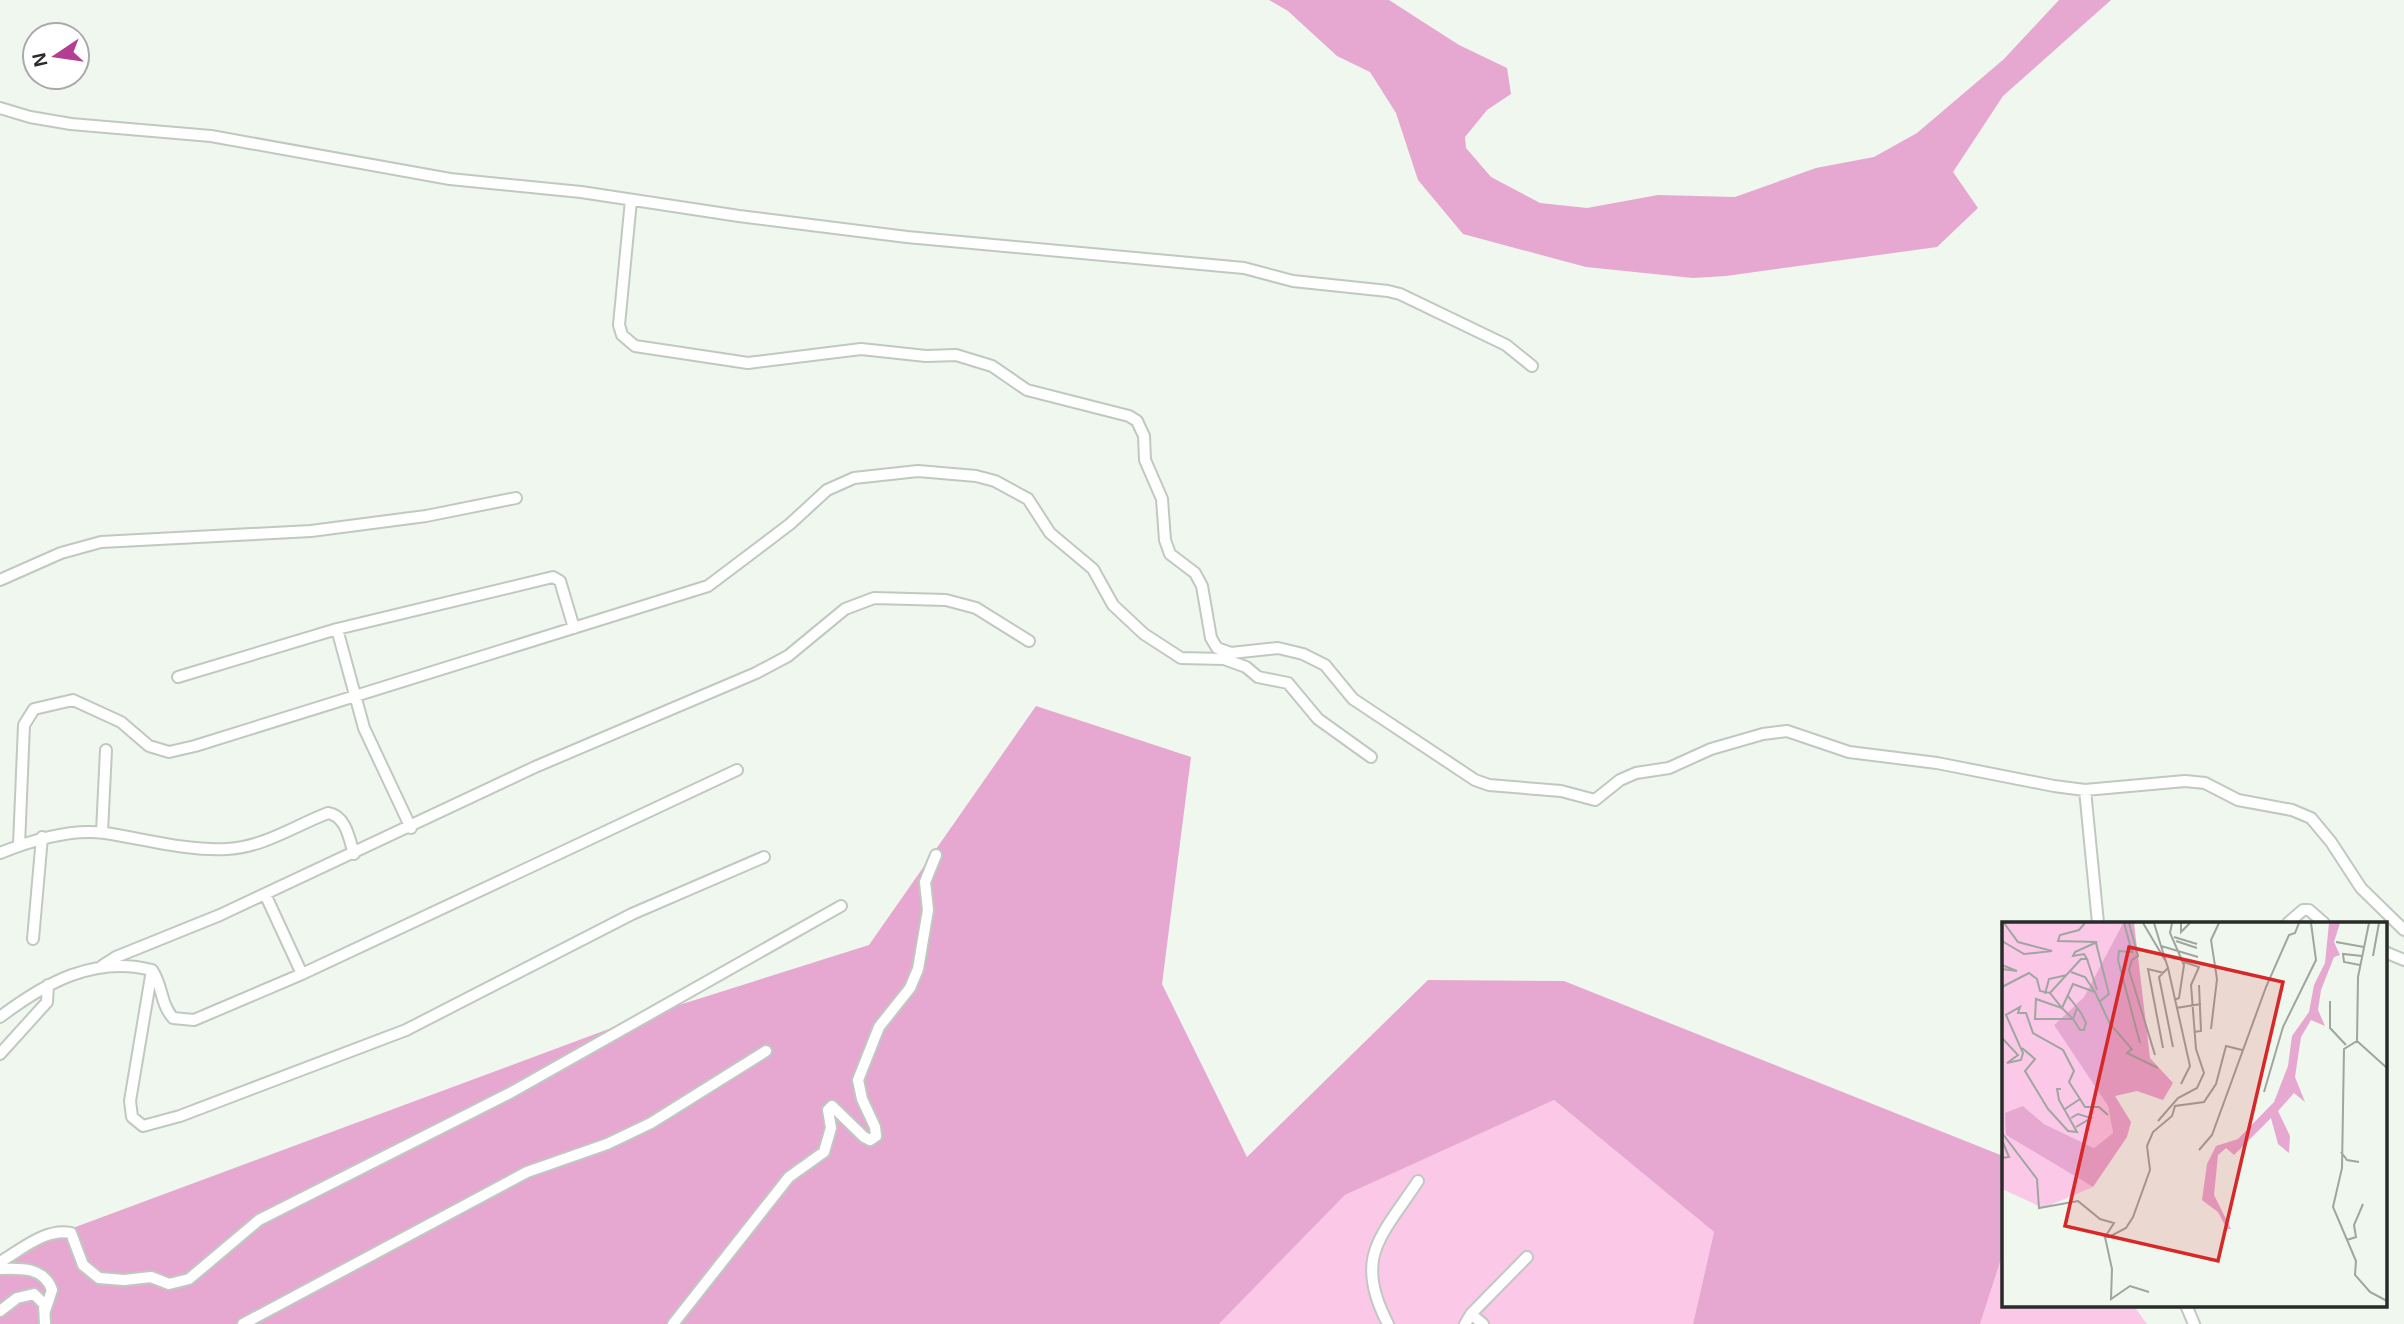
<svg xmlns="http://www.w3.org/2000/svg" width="2404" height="1324" viewBox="0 0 2404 1324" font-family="Helvetica,sans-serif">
<rect width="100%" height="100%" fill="#eff7ee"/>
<path fill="#fbc8e8" d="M1554,1100L1714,1232L1693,1324H1219L1345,1195Z
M2003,1253V1305H2133L2147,1324H1980Z"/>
<path fill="#e6a8d0" d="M1269,0H1389L1459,45L1507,68L1511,94L1487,110L1465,137L1466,148L1491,177L1540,203L1587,208L1658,195L1735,197L1816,168L1874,157L1917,133L2004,59L2059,0H2111L2003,96L1953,172L1978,208L1937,247L1726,276L1693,278L1586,267L1463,234L1418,180L1396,113L1370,72L1337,56L1288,11Z
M1036,706L1191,757L1162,984L1247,1157L1428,980L1564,981L2003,1156V1253L1980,1324H1693L1714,1232L1554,1100L1345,1195L1219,1324H0V1255L641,1017L869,945Z"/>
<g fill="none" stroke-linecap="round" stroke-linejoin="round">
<g stroke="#c0c9c0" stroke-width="14">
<path id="minor" d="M0,108L30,117L71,124L211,136L450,179L581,192L739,216L907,237L1244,268L1293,281L1388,291L1400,294L1506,345L1532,366
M631,200L619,325L622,335L635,346L748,363L861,349L926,356L956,355L992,366L1027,390L1129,416L1137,421L1144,436L1145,460L1162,499L1165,540L1170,554L1195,573L1202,586L1211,638L1217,648L1231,653L1278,648L1303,654L1325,665L1353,699L1475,780L1489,785L1561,791L1595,800L1620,780L1636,773L1669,768L1711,749L1763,734L1787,731L1849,752L1937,763L2054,786L2085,790L2185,781L2205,783L2238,800L2292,810L2311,818L2331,842L2361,888L2404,930
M0,580L61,553L101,542L311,531L426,516L516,498
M337,629L364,728L411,828
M178,677L337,629L553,577L560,581L574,628
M2085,790L2098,923
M102,832L106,750
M19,845L24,725L34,709L73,700L121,722L149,746L169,752L195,746L708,586L790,524L827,490L854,478L918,471L976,476L995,481L1028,499L1050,533L1093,569L1113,605L1144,634L1181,658L1224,659L1246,667L1258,677L1288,683L1318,719L1371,757
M0,853C32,840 70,828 105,833C145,839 186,851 227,849C264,847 294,826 328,813C346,816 349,838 354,854
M265,894L302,974
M2288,923L2303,910H2309L2324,923
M33,939L42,837
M2385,952L2404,960
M102,966L116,957L220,915L535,767L756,673L788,656L845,609L874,598L946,600L976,608L1029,641
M152,970L130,1101L132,1117L143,1126L180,1116L406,1030L632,914L764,857
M0,1017C45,983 95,955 152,970C163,986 160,1003 173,1018L194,1020L302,974L737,770
M0,1054L47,1002L48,985
M0,1262C21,1250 45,1228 71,1233L83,1265L99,1278L124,1280L151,1277L169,1284L189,1279L259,1220L510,1093L841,906
M0,1269C21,1268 44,1267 52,1290L45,1311
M2186,1305L2194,1324
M0,1311L17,1298L34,1294L44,1304L45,1324
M1471,1314L1527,1257
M243,1324L527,1172L607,1144L651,1123L766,1051
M673,1324L789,1177L824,1152L831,1128L828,1110L832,1106L864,1137L870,1140L876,1136L875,1127L862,1099L858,1080L879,1027L910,988L918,969L928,910L925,882L936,855
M1388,1324C1353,1257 1381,1237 1418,1181
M1465,1324L1471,1314L1483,1324"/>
</g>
<use href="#minor" stroke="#fff" stroke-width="10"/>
</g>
<g transform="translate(2002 922)">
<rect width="385" height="385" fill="#eff7ee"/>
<path d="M0,1H121L82,75L52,103L106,184L111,211L92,226L42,202L21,184L4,213L91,265L41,286L0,267Z" fill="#fbc8e8"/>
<path d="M121,1H132L148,136L171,161L161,178L135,169L113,174L129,200L125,215L91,265L4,213L3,191L21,184L42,202L92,226L111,211L106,184L52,103L82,75ZM327,1H338L332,20L338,33L332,35L319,68L316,88L323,104L309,98L299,115L293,155L303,180L292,171L276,189L288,214L287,231L276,222L269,196L232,233L224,226L216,233L212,273L229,307H225L216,290L200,278L205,242L214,224L236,217L272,180L286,144L290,114L307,90L312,63L323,41Z" fill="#e6a8d0"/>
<path fill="none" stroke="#9fa59f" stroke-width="2" d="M122,1L130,30L117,29L116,38L138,121M127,1L136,34L130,38L127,48L153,133M141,1L163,38M152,1L159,24L196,35M170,1L168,11L182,43L177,76L172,78M179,1V10L188,1M367,1L356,55L355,119L342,127L340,246L331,285L354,339L353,353L368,370L385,379M172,15L195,22M0,19L22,32L50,29L16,20L2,1M174,19L195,26M334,20L362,25M94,21L107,72L97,80M159,24L166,46L157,55L171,125M371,34L377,1M85,37L95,68M0,43L15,49L0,47M358,43L342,40L341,32L360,34M166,46L188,144L179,162M69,50L83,55L93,70M0,65L27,51L35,57L38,69L48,71L79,37H85L82,32L71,34L73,30L95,20L56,19L58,13L77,8L83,1M48,71L60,86L71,62L93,70L108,102L130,127L125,131L156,146M43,72L47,57L65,53M65,73L70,79L79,91L84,101L82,108H78L71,97L60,86L34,77L33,97H71L75,86M328,79V106L344,123M174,86L199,82M209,107L215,57L209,18L217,1M192,110L199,109L197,63M0,116L16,133L5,141L19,138L21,131L4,93L18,85L16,91H24L31,111L61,128L72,149L67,160L78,177L63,187M355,119L385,146M20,126L33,137L23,149L46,187L66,209L75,210L57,178L55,167H59M161,126L146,47L162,51M262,170L281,105L314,38L309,1M78,177L83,185H97L106,193M69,196L76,192L89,196L74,205M156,199L176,176L195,166L202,151L194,127L189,63L197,45L182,40M0,211L35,257L37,286L76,279L98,297L112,301L103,315H107L124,306L131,295L148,248L145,224L151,210L170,194L173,184L202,180L214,162L224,124L240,128M0,218L7,235L0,236M197,228L210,213L264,65L287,13L293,11L297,1M339,230L345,238L357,240M103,315L110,347L109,377L128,364L147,370M345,318L354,315L352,303L361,282"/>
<path fill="#d62828" fill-opacity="0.15" stroke="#d62828" stroke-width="3.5" d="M127,25L281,60L216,339L63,304Z"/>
<rect width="385" height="385" fill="none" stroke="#282b28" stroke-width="3.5"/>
</g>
<g transform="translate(56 56) rotate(257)"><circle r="33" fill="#ffffff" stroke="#a9aaa9" stroke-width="2"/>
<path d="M0-5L12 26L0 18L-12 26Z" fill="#b53e95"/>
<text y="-10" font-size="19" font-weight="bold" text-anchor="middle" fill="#282b28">N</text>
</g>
</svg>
